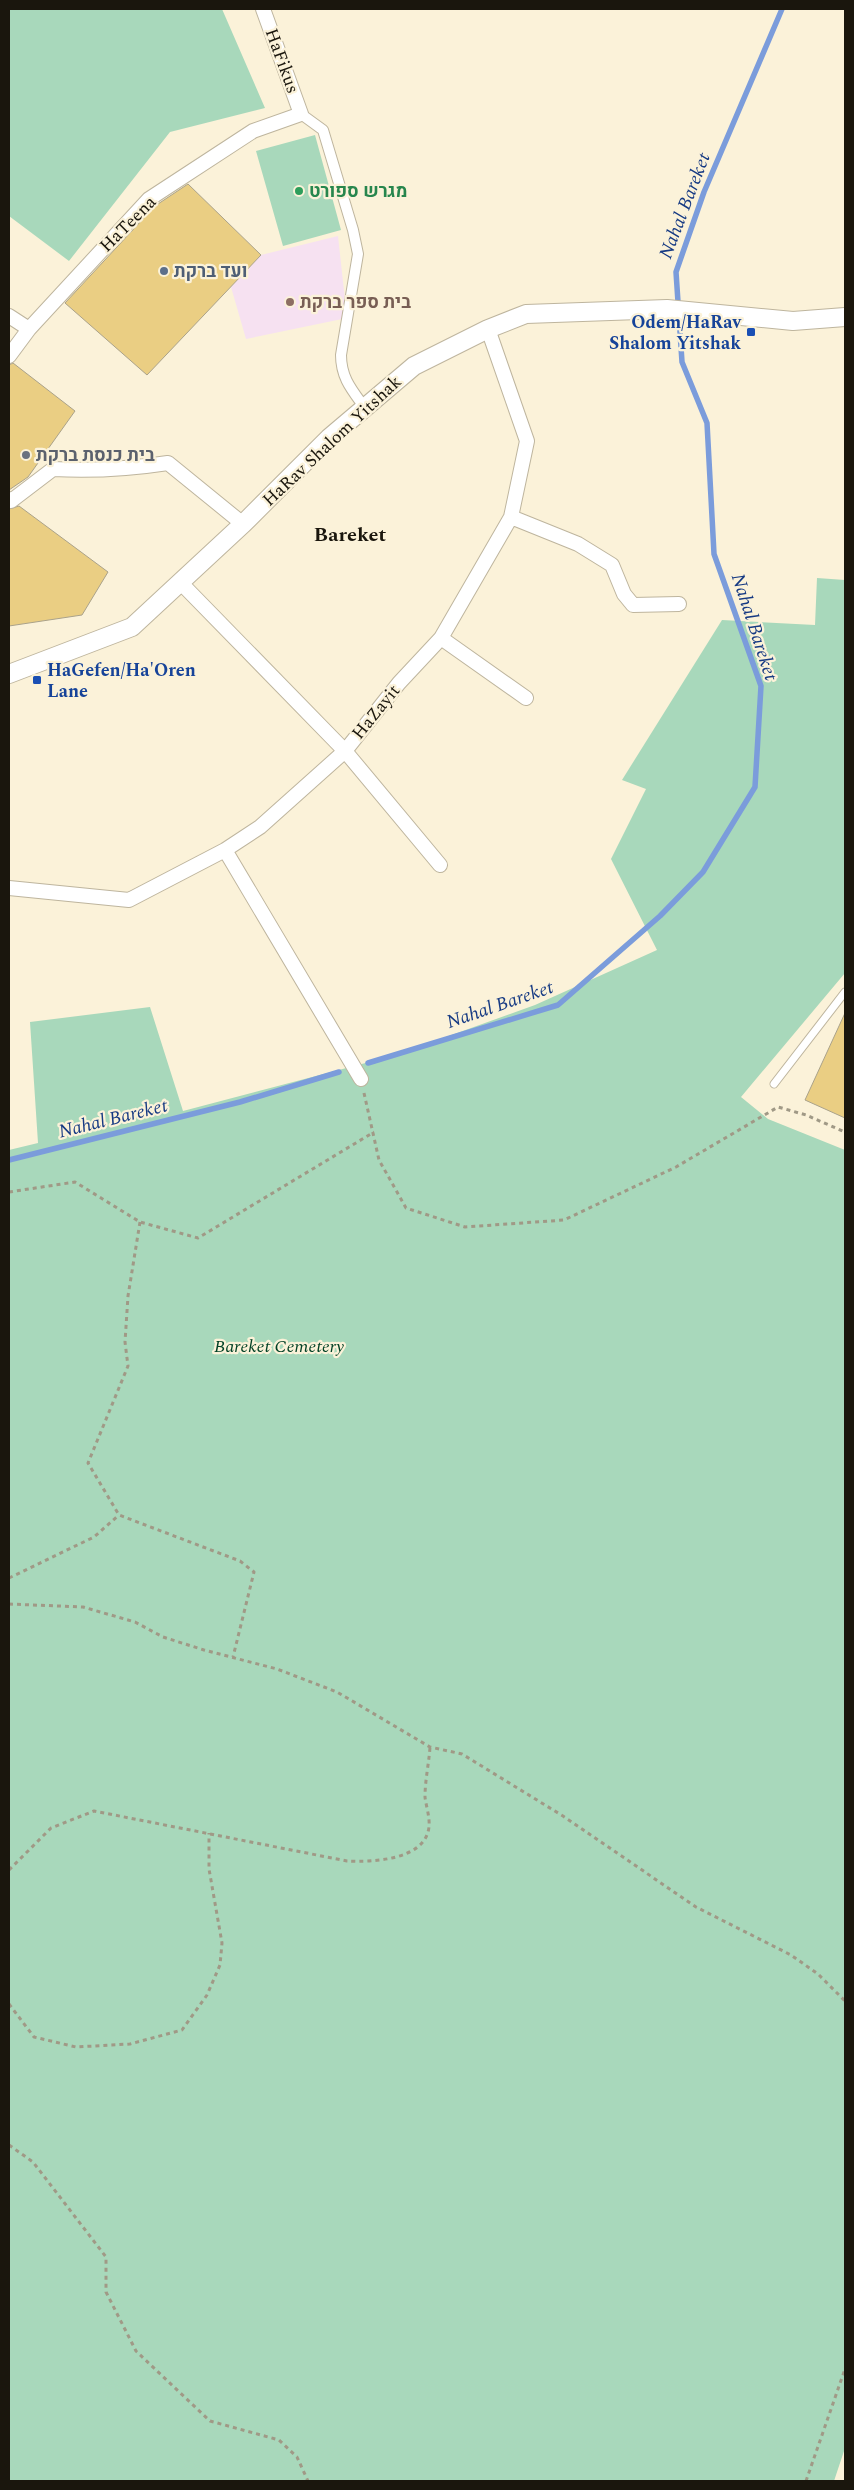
<svg xmlns="http://www.w3.org/2000/svg" width="854" height="2490" viewBox="0 0 854 2490" font-family="Spectral,Heebo,serif">
<rect width="100%" height="100%" fill="#fbf2d9"/>
<path fill="#f6e1f1" d="M338,236L347,318L246,339L231,287L261,255Z"/>
<path fill="#a8d8bb" d="M9,9H222L265,108L170,132L69,261L9,216Z
M315,135L341,230L283,246L256,151Z
M817,578L845,580V973L741,1097L768,1119L845,1150V2448L834,2481H9V1150L38,1143L30,1022L150,1007L183,1111L396,1055L535,1005L657,950L611,859L646,789L622,780L722,620L815,625Z"/>
<g fill="none" stroke-linecap="round" stroke-linejoin="round">
<path stroke="#7b9cdb" stroke-width="5.5" d="M368,1063L558,1005L660,916L703,872L755,787L761,686L714,554L707,423L682,362L676,272L704,192L782,9
M9,1160L240,1102L339,1072"/>
</g>
<path fill="#eace83" stroke="#aaa28a" d="M188,184L261,255L147,375L65,303L155,206Z
M13,363L75,411L28,477L9,490V365Z
M19,506L108,572L82,615L9,626V509Z
M845,1013V1118L805,1100Z"/>
<g fill="none" stroke-linecap="round" stroke-linejoin="round">
<g stroke="#beb59e" stroke-width="9">
<path id="service" d="M774,1084L845,992"/>
</g>
<g stroke="#beb59e" stroke-width="12">
<path id="pedestrian" d="M301,114L323,130L353,230L358,254L341,355C341,378 352,390 365,408"/>
</g>
<g stroke="#beb59e" stroke-width="16">
<path id="minor" d="M9,316L29,329
M9,356L29,329L149,199L253,131L301,114L263,9
M9,499L11,501L53,469C92,471 129,469 168,463L243,524
M511,517L578,544L612,565L624,594L633,605L679,604
M180,582L345,751L440,865
M441,638L526,698
M225,850L361,1079
M9,888L129,900L225,850L260,827L345,751L399,683L441,638L511,517L527,441L488,329"/>
</g>
<g stroke="#beb59e" stroke-width="20">
<path id="tertiary" d="M9,674L132,627L243,524L329,438L414,366L488,329L526,314L667,309L793,321L845,317"/>
</g>
<path stroke="#a09986" stroke-width="3" stroke-dasharray="4 4" stroke-linecap="butt" d="M364,1093L379,1160L406,1208L465,1227L564,1220L676,1167L778,1107L806,1115L845,1132
M9,1192L75,1182L140,1222L198,1238L374,1132
M140,1222L128,1296L125,1342L128,1366L88,1463L119,1515L240,1561L254,1572L233,1657
M9,1578L94,1537L119,1515
M9,1604L83,1607L135,1622L163,1637L204,1650L277,1669L337,1692L430,1747L462,1754L563,1816L696,1907L791,1955L818,1974L845,2001
M9,1870L51,1828L94,1811L347,1861C371,1862 425,1861 429,1827C430,1817 426,1806 425,1797C425,1780 429,1763 430,1747
M9,2004L34,2037L76,2047L130,2044L182,2030L207,1995L220,1965L222,1943L209,1869V1833
M9,2145L33,2162L106,2257V2292L136,2351L210,2421L279,2440L297,2457L308,2481
M806,2481L845,2369"/>
<use href="#service" stroke="#fff" stroke-width="7"/>
<use href="#pedestrian" stroke="#fff" stroke-width="10"/>
<use href="#minor" stroke="#fff" stroke-width="14"/>
<use href="#tertiary" stroke="#fff" stroke-width="18"/>
</g>
<circle fill="#2e9e5b" stroke="#fbf2d9" stroke-width="2" cx="299" cy="191" r="5"/>
<circle fill="#5c6f8a" stroke="#fbf2d9" stroke-width="2" cx="164" cy="271" r="5"/>
<circle fill="#8d6e63" stroke="#fbf2d9" stroke-width="2" cx="290" cy="302" r="5"/>
<g fill="#1a4fb4" stroke="#fbf2d9" stroke-width="2">
<rect x="746" y="327" width="10" height="10" rx="2.5"/>
<rect x="32" y="675" width="10" height="10" rx="2.5"/>
</g>
<circle fill="#6b7280" stroke="#fbf2d9" stroke-width="2" cx="26" cy="455" r="5"/>
<g text-anchor="middle" dominant-baseline="central" stroke-width="4.5" stroke-linejoin="round" paint-order="stroke">
<g font-size="18" fill="#1a160d" stroke="#fbf2d9">
<text transform="translate(282 61) rotate(70)">HaFikus</text>
<text transform="translate(128 224) rotate(-45)">HaTeena</text>
<text transform="translate(332 441) rotate(-43)">HaRav Shalom Yitshak</text>
<text transform="translate(376 712) rotate(-51)">HaZayit</text>
</g>
<g font-size="18" font-weight="bold" fill="#27864d" stroke="#fbf2d9" text-anchor="start">
<text x="309" y="191">מגרש ספורט</text>
</g>
<g font-size="18" font-weight="bold" fill="#4e5e75" stroke="#fbf2d9" text-anchor="start">
<text x="174" y="271">ועד ברקת</text>
</g>
<g font-size="18" font-weight="bold" fill="#785e54" stroke="#fbf2d9" text-anchor="start">
<text x="300" y="302">בית ספר ברקת</text>
</g>
<g font-size="18" font-weight="bold" fill="#164399" stroke="#fbf2d9" text-anchor="end">
<text x="741" y="322">Odem/HaRav<tspan x="741" dy="21">Shalom Yitshak</tspan></text>
<text x="47" y="670" text-anchor="start">HaGefen/Ha'Oren<tspan x="47" dy="21">Lane</tspan></text>
</g>
<g font-size="18" font-weight="bold" fill="#5b616d" stroke="#fbf2d9" text-anchor="start">
<text x="36" y="455">בית כנסת ברקת</text>
</g>
<g font-size="18" font-style="italic" fill="#004125" stroke="#fbf2d9">
<text x="279" y="1346">Bareket Cemetery</text>
</g>
<g font-size="19" font-style="italic" fill="#163a83" stroke="#fbf2d9">
<text transform="translate(685 206) rotate(-69)">Nahal Bareket</text>
<text transform="translate(754 627) rotate(72)">Nahal Bareket</text>
<text transform="translate(500 1005) rotate(-19)">Nahal Bareket</text>
<text transform="translate(113 1119) rotate(-14)">Nahal Bareket</text>
</g>
<g font-size="20" font-weight="bold" fill="#1a160d" stroke="#fbf2d9">
<text x="350" y="535">Bareket</text>
</g>
</g>
<rect width="854" height="2490" fill="none" stroke="#1a160d" stroke-width="20"/>
</svg>
